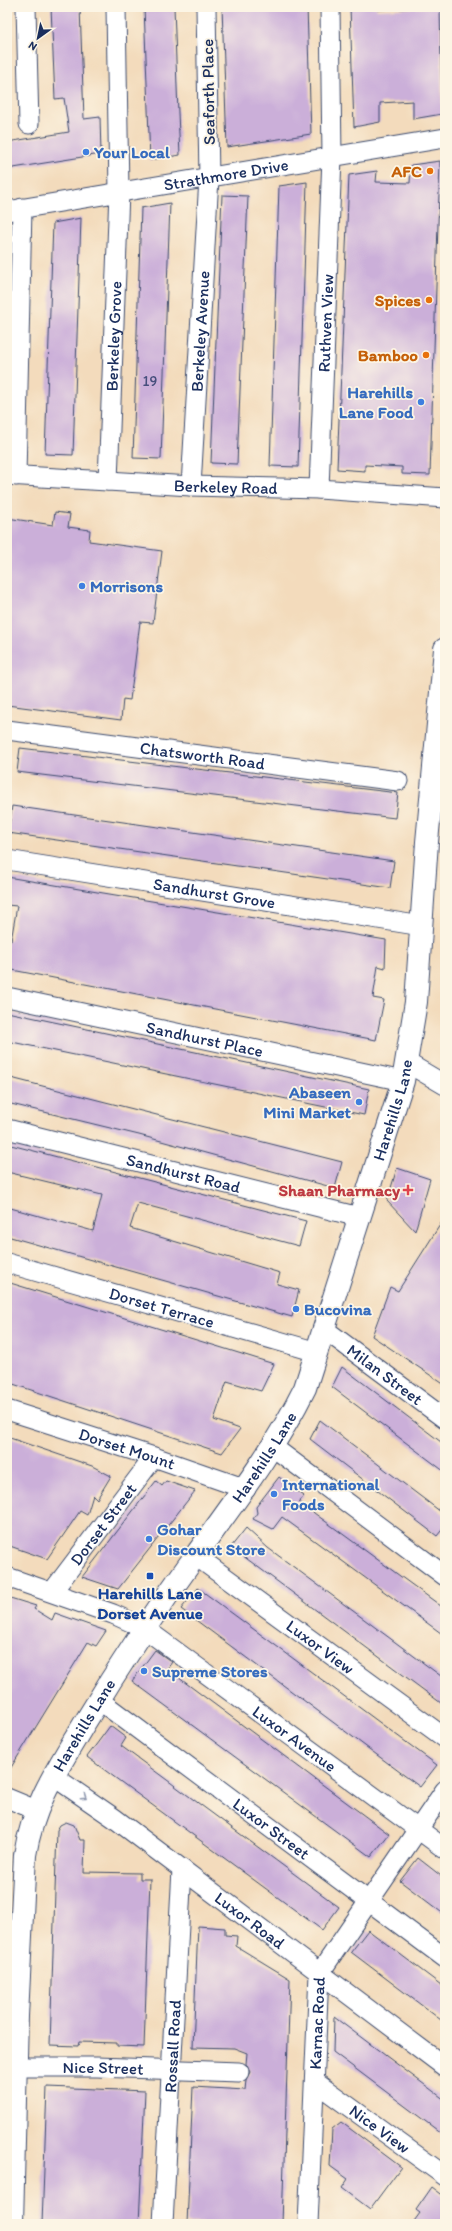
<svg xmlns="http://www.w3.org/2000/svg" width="452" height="2231" viewBox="0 0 452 2231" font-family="Itim,sans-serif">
<rect width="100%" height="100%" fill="#fcf5e5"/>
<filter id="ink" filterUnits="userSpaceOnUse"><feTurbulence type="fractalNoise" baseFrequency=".025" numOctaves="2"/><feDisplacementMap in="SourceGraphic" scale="8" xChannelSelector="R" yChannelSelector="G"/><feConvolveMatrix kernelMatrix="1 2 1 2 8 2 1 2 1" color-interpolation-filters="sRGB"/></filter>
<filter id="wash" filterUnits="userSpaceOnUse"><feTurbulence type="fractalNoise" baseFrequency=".012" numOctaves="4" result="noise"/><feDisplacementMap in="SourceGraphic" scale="16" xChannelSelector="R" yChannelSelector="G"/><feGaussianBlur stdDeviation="0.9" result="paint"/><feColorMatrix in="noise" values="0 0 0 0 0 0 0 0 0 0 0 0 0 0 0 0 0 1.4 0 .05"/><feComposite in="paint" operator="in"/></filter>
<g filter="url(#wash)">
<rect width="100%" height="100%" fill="#f3dbbc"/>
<g id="blocks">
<path fill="#cbafd9" d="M51,7H80L84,119L100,117L101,154L7,169V142L69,132L64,98L55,99Z
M144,7H174L178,113L180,155L150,160Z
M222,7H307L311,134L227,147Z
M350,7H376L377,10L440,7L442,114L413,119V101L380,103V122L354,127Z
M440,161L430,475L402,474V467L365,465V471L337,469L349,175L377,171L376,182L410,183L411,165Z
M307,182L298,467L270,466L279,186Z
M222,195L248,196L237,464L211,463Z
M170,203L161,459L133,458L141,208Z
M81,218L73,455L45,454L53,223Z
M55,512L70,514L68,527L90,530L89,541L162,551L153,623L140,622L130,700L123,699L121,720L7,705V518L53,525Z
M20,748L398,793L395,818L17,772Z
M12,806L394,861L390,888L8,833Z
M7,877L386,940L385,968L378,966L373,998L384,1000L376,1040L7,969V940L11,941L17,906L7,905Z
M7,1012L369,1089L364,1115L7,1041Z
M7,1077L342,1162L335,1188L139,1135L7,1103Z
M7,1144L306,1221L299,1246L138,1203L130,1228L280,1273L277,1284L299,1290L292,1317L7,1236V1207L93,1231L102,1195L7,1172Z
M397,1168L430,1179L415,1231L387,1201Z
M445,1217V1385L372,1336L390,1287L398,1291Z
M7,1282L216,1346L274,1364L261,1391L227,1381L214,1420L240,1429L222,1453L7,1382Z
M342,1367L445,1445V1472L332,1387Z
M320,1420L445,1515V1526L437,1536L310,1439Z
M7,1437L92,1466L111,1476L97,1499L93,1495L87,1515L80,1511L47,1559L7,1545Z
M279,1477L304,1496L299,1502L445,1609V1636L282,1517L273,1529L253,1519L257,1513L256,1507Z
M156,1481L162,1486L166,1481L195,1491L118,1589L82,1577Z
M246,1528L268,1548L445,1679V1706L231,1547Z
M198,1588L437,1765L420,1787L181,1609Z
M7,1597L36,1606L34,1609L52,1620L55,1613L106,1631L96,1646L88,1642L7,1774Z
M155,1650L172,1662L167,1669L389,1834L371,1857L132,1681Z
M110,1726L126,1738L121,1746L339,1907L322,1930L87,1757Z
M66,1822L74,1825L80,1840H85L84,1872L140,1873V1879H150L144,2047L117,2046V2043L79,2042L78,2046L50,2045L57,1830L60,1825Z
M418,1858L445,1879V1915L400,1881Z
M198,1926L225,1928V1935L237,1936L236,1946L290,1979L282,2224H187L193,2087L245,2090L246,2080L250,2072L246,2064L247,2053L234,2048L193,2047Z
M368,1930L445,1988V2023L351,1952Z
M334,2017L445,2100V2136L333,2052Z
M47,2087L145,2091L139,2224H42Z
M341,2122L401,2167L370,2209L342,2188L348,2179L330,2166L332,2129Z
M432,2187L445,2197V2224H412L420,2213L416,2210Z"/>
</g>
</g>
<g filter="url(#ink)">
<use href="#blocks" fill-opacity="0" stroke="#3b496c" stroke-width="1"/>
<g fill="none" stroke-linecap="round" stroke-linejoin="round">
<g stroke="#3b496c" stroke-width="21">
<g id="minor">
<path d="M26,7L29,124"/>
<path id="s1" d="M7,211L445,138"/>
<path id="s2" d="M7,475L191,486L319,489L445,498"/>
<path d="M16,476L22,208"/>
<path id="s3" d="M108,481L119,192L116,7"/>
<path id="s4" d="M191,486L209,178L206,7"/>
<path id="s5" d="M319,489L332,157L330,7"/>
<path id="s6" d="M7,730L398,781"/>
<path id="s7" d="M7,860L422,926"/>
<path id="s8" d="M7,997L403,1081"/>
<path d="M406,1062L445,1085"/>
<path id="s9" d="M7,1129L359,1217"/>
<path id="s10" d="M7,1263L317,1352"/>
<path id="s11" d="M324,1329L445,1419"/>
<path id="s12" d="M7,1410L154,1457L246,1489"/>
<path d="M273,1447L445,1576"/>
<path id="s13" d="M196,1556L445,1738"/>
<path id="s14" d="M7,1577L113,1614L144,1628L445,1849"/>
<path id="s15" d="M52,1592L154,1457"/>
<path id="s16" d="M99,1700L445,1958"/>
<path id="s17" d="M53,1776L114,1818L445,2067"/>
<path d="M7,1798L36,1810"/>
<path id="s18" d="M16,2067H97L239,2072"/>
<path id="s19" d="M315,2082L445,2176"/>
<path id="s20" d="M163,2224L182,1869"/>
<path id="s21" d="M308,2224L319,1974L445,1790"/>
</g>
</g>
<g stroke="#3b496c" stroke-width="24">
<g id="major">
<path id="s22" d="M12,2224L17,2016L25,1855C33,1804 58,1768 84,1724C119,1666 156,1610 196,1555C235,1501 275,1449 305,1388L403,1081L416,1002L427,842L445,649"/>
</g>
</g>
<use href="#minor" stroke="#fff" stroke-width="19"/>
<use href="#major" stroke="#fff" stroke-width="22"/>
</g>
<defs><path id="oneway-chevron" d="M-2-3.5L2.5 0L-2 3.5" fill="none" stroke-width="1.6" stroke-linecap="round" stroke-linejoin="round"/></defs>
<use stroke="#8d97ae" href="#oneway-chevron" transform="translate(84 1797) rotate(34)"/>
</g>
<g fill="#3f7fe0" stroke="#fcf5e5" stroke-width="1.5">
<circle cx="86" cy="152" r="4"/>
<circle cx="421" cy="402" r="4"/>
<circle cx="82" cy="586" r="4"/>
<circle cx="359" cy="1102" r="4"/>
<circle cx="296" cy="1309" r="4"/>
<circle cx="274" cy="1494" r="4"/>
<circle cx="149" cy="1539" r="4"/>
<circle cx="144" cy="1671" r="4"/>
</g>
<g fill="#e8710a" stroke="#fcf5e5" stroke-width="1.5">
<circle cx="430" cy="171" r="4"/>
<circle cx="429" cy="300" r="4"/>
<circle cx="426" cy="355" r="4"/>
</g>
<path fill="#e0444e" stroke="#fcf5e5" stroke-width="1.5" d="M406 1184h4v4h4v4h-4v4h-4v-4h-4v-4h4z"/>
<rect fill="#1a4fb4" stroke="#fcf5e5" stroke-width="1.5" x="146" y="1572" width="8" height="8" rx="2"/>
<g text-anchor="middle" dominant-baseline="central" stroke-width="3.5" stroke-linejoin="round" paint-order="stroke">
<g font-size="15" fill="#474f7d">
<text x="150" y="381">19</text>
</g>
<g font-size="17" fill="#1b2f5e" stroke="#fcf5e5">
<text transform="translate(208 92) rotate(-91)">Seaforth Place</text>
<text stroke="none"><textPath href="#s1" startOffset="222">Strathmore Drive</textPath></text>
<text stroke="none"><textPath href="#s5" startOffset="166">Ruthven View</textPath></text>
<text stroke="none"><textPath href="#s4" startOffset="155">Berkeley Avenue</textPath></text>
<text stroke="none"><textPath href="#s3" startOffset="145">Berkeley Grove</textPath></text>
<text stroke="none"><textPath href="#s2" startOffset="219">Berkeley Road</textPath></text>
<text stroke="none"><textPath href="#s6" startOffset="197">Chatsworth Road</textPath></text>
<text stroke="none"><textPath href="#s7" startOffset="210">Sandhurst Grove</textPath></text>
<text stroke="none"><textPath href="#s8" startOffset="202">Sandhurst Place</textPath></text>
<text stroke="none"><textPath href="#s22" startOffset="1208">Harehills Lane</textPath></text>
<text stroke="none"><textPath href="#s9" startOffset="182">Sandhurst Road</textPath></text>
<text stroke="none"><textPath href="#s10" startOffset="161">Dorset Terrace</textPath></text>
<text stroke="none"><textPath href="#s11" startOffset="76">Milan Street</textPath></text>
<text stroke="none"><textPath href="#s12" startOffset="126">Dorset Mount</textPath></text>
<text stroke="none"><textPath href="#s22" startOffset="836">Harehills Lane</textPath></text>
<text stroke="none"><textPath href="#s15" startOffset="85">Dorset Street</textPath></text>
<text stroke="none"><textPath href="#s13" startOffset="154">Luxor View</textPath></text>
<text stroke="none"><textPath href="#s22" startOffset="513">Harehills Lane</textPath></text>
<text stroke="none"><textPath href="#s14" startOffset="333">Luxor Avenue</textPath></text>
<text stroke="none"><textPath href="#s16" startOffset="215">Luxor Street</textPath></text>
<text stroke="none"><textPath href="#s17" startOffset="244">Luxor Road</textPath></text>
<text stroke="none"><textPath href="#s21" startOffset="201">Karnac Road</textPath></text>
<text stroke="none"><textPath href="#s20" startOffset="178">Rossall Road</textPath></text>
<text stroke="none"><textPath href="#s18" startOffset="87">Nice Street</textPath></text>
<text stroke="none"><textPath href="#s19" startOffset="80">Nice View</textPath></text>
</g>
<g font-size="17" font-weight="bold" fill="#366cbe" stroke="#fcf5e5" text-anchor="start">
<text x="94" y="152">Your Local</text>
<text x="413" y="392" text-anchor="end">Harehills<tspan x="413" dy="20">Lane Food</tspan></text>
<text x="90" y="586">Morrisons</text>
<text x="351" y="1092" text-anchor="end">Abaseen<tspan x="351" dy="20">Mini Market</tspan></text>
<text x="304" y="1309">Bucovina</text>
<text x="282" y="1484">International<tspan x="282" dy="20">Foods</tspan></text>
<text x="157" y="1529">Gohar<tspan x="157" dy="20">Discount Store</tspan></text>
<text x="152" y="1671">Supreme Stores</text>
</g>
<g font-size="17" font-weight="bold" fill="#c56008" stroke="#fcf5e5" text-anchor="end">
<text x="422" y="171">AFC</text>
<text x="421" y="300">Spices</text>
<text x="418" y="355">Bamboo</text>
</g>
<g font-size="17" font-weight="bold" fill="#be3a42" stroke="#fcf5e5" text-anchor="end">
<text x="400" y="1190">Shaan Pharmacy</text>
</g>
<g font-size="17" font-weight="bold" fill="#164399" stroke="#fcf5e5">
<text x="150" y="1593">Harehills Lane<tspan x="150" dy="20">Dorset Avenue</tspan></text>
</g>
</g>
<rect width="452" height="2231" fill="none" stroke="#fcf5e5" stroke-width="24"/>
<g transform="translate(38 38) rotate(213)" stroke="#fcf5e5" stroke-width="3" paint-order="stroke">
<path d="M0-3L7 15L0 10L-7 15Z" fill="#1b2f5e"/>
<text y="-6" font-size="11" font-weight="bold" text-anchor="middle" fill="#1b2f5e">N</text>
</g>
</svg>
